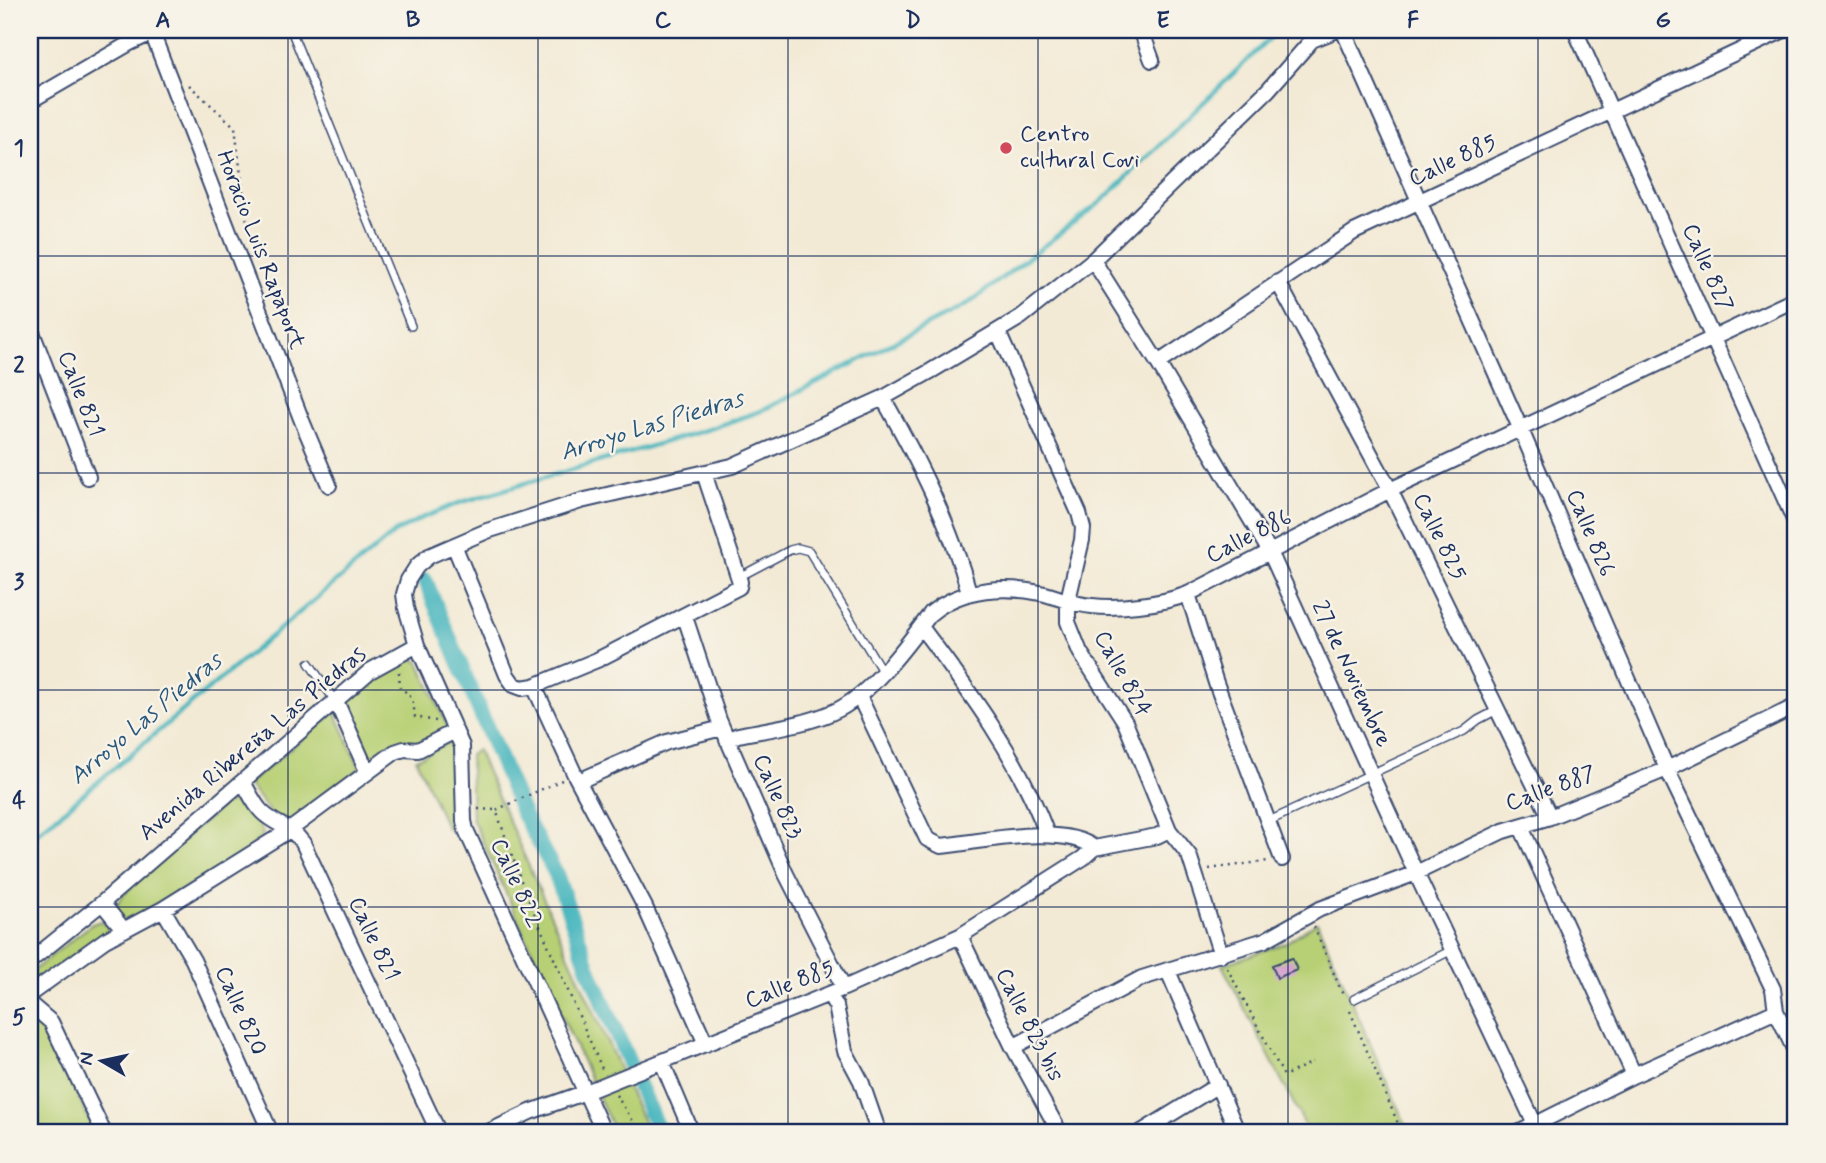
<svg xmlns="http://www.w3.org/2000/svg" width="1826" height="1163" viewBox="0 0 1826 1163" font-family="Mynerve,sans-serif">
<rect width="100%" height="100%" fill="#f7f3e8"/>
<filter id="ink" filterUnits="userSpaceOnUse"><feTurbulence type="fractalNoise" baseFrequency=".0143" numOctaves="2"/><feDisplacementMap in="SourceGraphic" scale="14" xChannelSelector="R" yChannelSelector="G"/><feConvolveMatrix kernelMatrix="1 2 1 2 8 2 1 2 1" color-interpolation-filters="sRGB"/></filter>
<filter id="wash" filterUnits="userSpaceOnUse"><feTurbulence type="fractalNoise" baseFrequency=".00686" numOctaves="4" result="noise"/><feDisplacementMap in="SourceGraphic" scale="28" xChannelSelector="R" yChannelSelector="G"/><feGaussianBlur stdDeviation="1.57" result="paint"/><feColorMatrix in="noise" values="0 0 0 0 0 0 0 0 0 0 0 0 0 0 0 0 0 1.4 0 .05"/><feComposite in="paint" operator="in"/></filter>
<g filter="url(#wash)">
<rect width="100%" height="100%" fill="#f3ead5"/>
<path fill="#b8d074" stroke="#6a8069" stroke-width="2" d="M408,657L419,662L449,730L372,763L344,704L390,666Z
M335,712L360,768L291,824L275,819L248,784Z
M450,742C464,766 456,801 455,828L447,829L416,759Z
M477,750L648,1133H615L472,818L470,755Z
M232,802C244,805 259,822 263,834L260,839L233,861L127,921C121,919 114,913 117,905C123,887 205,821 224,805Z
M101,921L108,927L107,935L30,991V973L92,924Z
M1317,922L1409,1133H1309L1222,965L1285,943Z
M30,1018L44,1026L50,1036L95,1133H30Z"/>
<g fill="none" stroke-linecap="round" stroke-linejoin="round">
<path stroke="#45b5be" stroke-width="4.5" d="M30,839L394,533L422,518L459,503L709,429L761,411L968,304L1101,202L1269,39L1275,30"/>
<path stroke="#45b5be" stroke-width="16" d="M425,580L522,812L556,874L589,969L659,1133"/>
</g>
<g id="blocks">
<path fill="#d6a3d0" d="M1292,958L1297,970L1277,978L1272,965Z"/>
</g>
</g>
<g filter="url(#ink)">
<use href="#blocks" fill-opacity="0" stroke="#3b4b70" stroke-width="2"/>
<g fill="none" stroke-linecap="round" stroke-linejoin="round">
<g stroke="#3b4b70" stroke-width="10">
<path id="lane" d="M291,30L411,326
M739,577L790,550L798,548L809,551L882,671
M309,663L335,701
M1269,821L1464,731L1478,720L1497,710
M1354,999L1452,950"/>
</g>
<g stroke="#3b4b70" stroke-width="18">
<path id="street" d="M151,30L302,421L329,485
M1141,30L1152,60
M1343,30L1521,430L1667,769L1773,989L1776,1011L1796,1053
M1575,30L1796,524
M30,101L130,43L152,33
M1093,260L1158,363L1270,552L1416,873L1539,1133
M1278,282L1390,490L1550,817
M30,327L88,477
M998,332L1079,513L1083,528L1082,540L1068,600V622L1080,652L1125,722L1169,830L1189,855L1221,955
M1158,363L1354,232L1784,30
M883,398C918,460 950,523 969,592
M454,545L507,675L514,685L522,688L534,686L597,660L739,587L740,582L704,473
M1188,594L1216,683L1282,859
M685,617L719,720L786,874L844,988
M921,627C970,692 1018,756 1047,834
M534,686L575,775L645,907L706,1044
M859,696L927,839L941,846C980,842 1063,823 1094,848L1157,836L1169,830
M336,701L367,771
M727,740L738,735C769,729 804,725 833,712C869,697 908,644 931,613C963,587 1006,585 1045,594C1060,598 1076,605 1092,606C1119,609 1162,604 1188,594L1390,490L1796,299
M579,781L667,742L722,728
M243,782C249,792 254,804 262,812C275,825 292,827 303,843L439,1133
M1521,827L1634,1075
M102,903L124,930
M163,909L193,960L271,1133
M960,936L1013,1047L1060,1133
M30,961L102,903L370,671L417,645
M1168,971L1238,1133
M30,994L105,940L163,909L291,829L395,752L404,749L418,750L455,731
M829,994L836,1006L845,1051L861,1081L879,1133
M30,1004L51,1022L104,1133
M1013,1047L1142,978L1265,940L1320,909L1416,873L1503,831L1550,817L1667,769L1796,706
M662,1062L692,1133
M486,1133L530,1112L586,1092L844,988L960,936L1083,858L1094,848
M604,1133L466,830L464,821L462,746L417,645L406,608L404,594L408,580L417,566L429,556L487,531L581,501L732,466L883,398L931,371L1021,317L1093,260L1268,90L1312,40L1337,30
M1140,1133L1218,1085
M1518,1133L1634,1075L1776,1011
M1792,1133L1796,1132"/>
</g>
<path stroke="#3b4b70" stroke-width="2.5" stroke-dasharray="2 5" stroke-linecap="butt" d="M189,85L235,127L249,239
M399,672L400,688C414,696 413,702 415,717L436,721
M562,780L496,810L525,892L603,1071
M478,809L496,810
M1209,869L1268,861
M1314,927L1343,995
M1227,968L1284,1076L1313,1062
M1350,1011L1402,1133
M616,1095L641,1133"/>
<use href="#lane" stroke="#fff" stroke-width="7"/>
<use href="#street" stroke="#fff" stroke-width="14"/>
</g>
</g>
<path fill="none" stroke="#1b2f5e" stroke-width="2" stroke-opacity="0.55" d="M288,30V1133M538,30V1133M788,30V1133M1038,30V1133M1288,30V1133M1538,30V1133M30,256H1796M30,473H1796M30,690H1796M30,907H1796"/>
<circle fill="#d1495b" stroke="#f7f3e8" stroke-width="2.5" cx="1006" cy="148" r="7"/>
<g text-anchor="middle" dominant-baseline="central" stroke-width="5" stroke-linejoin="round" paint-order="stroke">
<g font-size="23" fill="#1b2f5e" stroke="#f7f3e8" text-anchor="start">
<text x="1020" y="135">Centro<tspan x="1020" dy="26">cultural Covi</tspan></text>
</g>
<g font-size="23" fill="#1b2f5e" stroke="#f7f3e8">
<text transform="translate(1453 161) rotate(-25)">Calle 885</text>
<text transform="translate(260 250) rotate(69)">Horacio Luis Rapaport</text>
<text transform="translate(1707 268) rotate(66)">Calle 827</text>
<text transform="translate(80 394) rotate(69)">Calle 821</text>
<text transform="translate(1590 533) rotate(67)">Calle 826</text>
<text transform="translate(1249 537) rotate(-27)">Calle 886</text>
<text transform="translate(1439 537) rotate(64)">Calle 825</text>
<text transform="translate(1122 674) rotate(61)">Calle 824</text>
<text transform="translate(1351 674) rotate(65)">27 de Noviembre</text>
<text transform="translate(253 744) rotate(-40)">Avenida Ribereña Las Piedras</text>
<text transform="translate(1551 789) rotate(-20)">Calle 887</text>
<text transform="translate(777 797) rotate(66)">Calle 823</text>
<text transform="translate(516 883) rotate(65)">Calle 822</text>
<text transform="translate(373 939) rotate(65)">Calle 821</text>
<text transform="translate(790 985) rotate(-22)">Calle 885</text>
<text transform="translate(240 1011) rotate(66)">Calle 820</text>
<text transform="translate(1029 1025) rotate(63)">Calle 823 bis</text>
</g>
<g font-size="24" font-style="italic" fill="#28577b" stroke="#f7f3e8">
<text transform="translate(652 426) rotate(-17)">Arroyo Las Piedras</text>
<text transform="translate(146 719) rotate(-40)">Arroyo Las Piedras</text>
</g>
</g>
<rect width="1826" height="1163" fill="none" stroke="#f7f3e8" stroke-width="77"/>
<g transform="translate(102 1061) rotate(279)" stroke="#f7f3e8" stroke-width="5" paint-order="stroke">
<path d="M0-5L12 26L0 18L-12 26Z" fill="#1b2f5e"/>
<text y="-10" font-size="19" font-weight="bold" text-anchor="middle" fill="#1b2f5e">N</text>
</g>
<rect x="38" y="38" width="1749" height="1086" fill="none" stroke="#1b2f5e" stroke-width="2.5"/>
<g font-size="23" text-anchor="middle" font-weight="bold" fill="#1b2f5e">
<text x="163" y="27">A</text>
<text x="413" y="27">B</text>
<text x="663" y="27">C</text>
<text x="913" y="27">D</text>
<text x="1163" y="27">E</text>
<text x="1413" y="27">F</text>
<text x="1663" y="27">G</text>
<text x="19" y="155">1</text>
<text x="19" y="372">2</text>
<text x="19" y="589">3</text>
<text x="19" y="807">4</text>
<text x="19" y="1024">5</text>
</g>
</svg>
